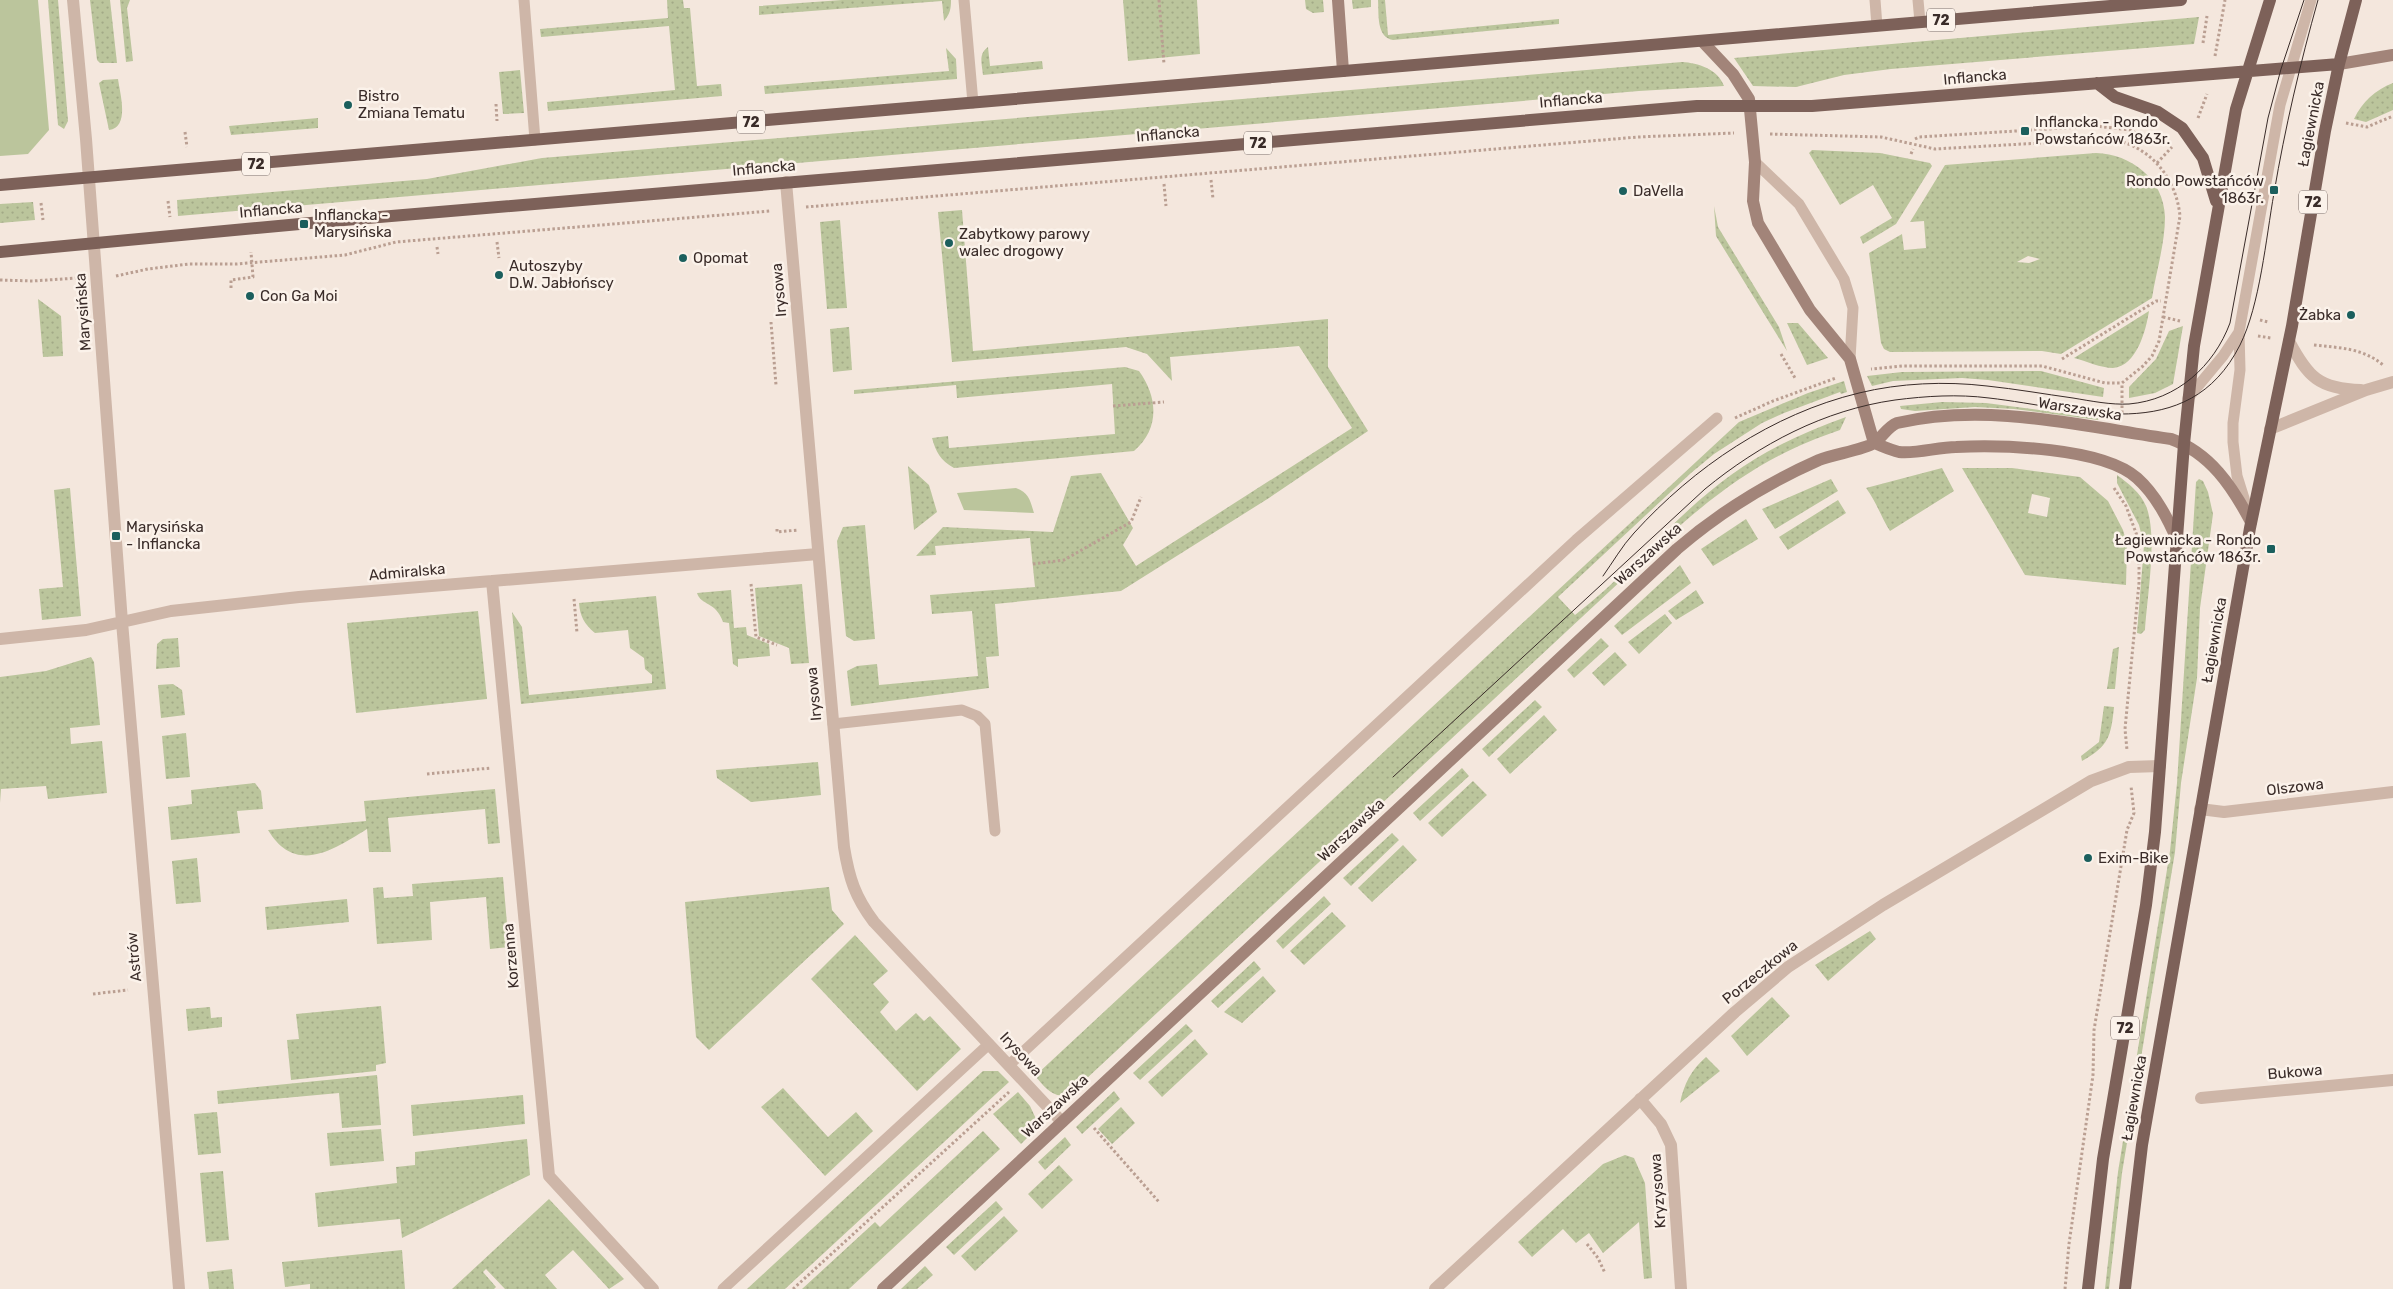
<svg xmlns="http://www.w3.org/2000/svg" width="2393" height="1289" viewBox="0 0 2393 1289" font-family="Rubik,sans-serif">
<defs>
<pattern id="grass-dots" width="8" height="8" patternUnits="userSpaceOnUse" patternTransform="scale(1.25)"><rect width="8" height="8" fill="#bbc59c"/><path d="M2 2h.1M6 6h.1" fill="none" stroke="#a2a986" stroke-width="1.8" stroke-linecap="round"/></pattern>
</defs>
<rect width="100%" height="100%" fill="#f4e7dd"/>
<path fill="url(#grass-dots)" fill-rule="evenodd" d="M48,0H58L68,121L64,129L58,125Z
M90,0H110L117,63H100L97,60Z
M120,0H130L127,8L133,61L126,62Z
M667,0H683L684,8H690L697,86L721,84L722,96L548,111L547,102L675,90L669,26L541,37L540,29L668,18Z
M842,0H951C951,9 950,14 944,21L942,1L759,15V6Z
M1123,0H1197L1200,54L1128,61Z
M1305,0H1323L1324,12L1313,13L1306,9Z
M1352,0H1371V7L1353,9Z
M1378,0H1385L1388,35L1559,19V24L1393,40C1376,37 1379,14 1378,0Z
M2199,17L2194,44L1891,69L1844,75L1796,87L1753,86L1734,58Z
M988,47L990,66L1042,61L1043,69L983,75C982,64 978,54 988,47Z
M946,48L956,59L957,79L765,94L764,86L949,71Z
M1682,62C1698,63 1718,69 1724,86L1639,91L178,216L177,200L427,179L542,158Z
M520,70L524,113L503,114L499,72Z
M118,79C120,94 130,127 109,130L99,83L103,80Z
M2393,83V110L2366,122L2354,119C2362,102 2375,90 2393,83Z
M318,118V128L231,135L229,126Z
M1812,150L1880,153L1930,163L1932,166L1896,224L1863,244L1860,237L1892,218L1873,185L1840,205L1809,153Z
M2096,153C2131,154 2164,179 2165,217C2165,244 2156,272 2152,298L2061,354L2042,351L1890,352L1884,349L1881,343L1869,253L1902,234L1904,250L1926,248L1924,221L1910,222L1945,165ZM2028,256L2040,259L2029,263L2017,262Z
M33,202L35,220L0,223V204Z
M1714,206L1718,227L1779,327L1787,351L1716,236Z
M962,210L973,351L1328,319V367L1368,431L1269,498L1121,591L995,604L999,656L986,657L989,688L851,706L847,671L857,666L877,664L879,685L978,676L972,611L932,614L930,595L1035,587L1030,538L935,546L936,555L916,556L943,527L1053,532L1071,476L1101,473L1133,528L1123,545L1136,566L1352,428L1299,346L1170,357L1172,381L1147,354L1126,347L952,362L938,212Z
M840,220L847,308L827,309L820,222Z
M38,299L61,316L63,356L43,357Z
M2149,311C2146,330 2137,366 2113,368C2101,368 2086,361 2074,358Z
M1787,323H1798L1828,358L1807,365Z
M2183,326L2173,384L2155,393L2129,398V387L2156,359L2169,331Z
M849,327L852,370L833,372L830,329Z
M1125,367L1139,371C1158,397 1160,429 1134,451L954,468C940,460 936,452 932,438L948,436L949,448L1115,434L1112,384L957,398L956,385L854,394V390Z
M2041,371L2104,388L2103,397L1988,380L1962,378L1893,381L1872,386L1867,376L1902,372Z
M1844,381L1847,392L1841,394L1840,392L1784,413L1762,423L1714,454L1691,473L1558,597L1575,615C1630,573 1674,516 1731,475C1766,449 1805,432 1846,417L1840,430C1777,451 1733,480 1683,523L1071,1093C1054,1101 1045,1087 1035,1076L1739,422L1808,393Z
M1942,402L1986,403L2099,418L2098,420L2014,409L1975,407L1915,411L1901,409L1900,406Z
M908,466L929,485L937,512L914,530Z
M1942,468L1954,491L1890,531C1881,517 1876,501 1866,488Z
M1962,468H2012L2080,477L2108,501L2123,530L2127,544L2126,585L2025,575ZM2032,494L2050,498L2047,517L2028,513Z
M2117,475C2129,484 2140,492 2146,506C2158,535 2147,597 2145,630L2141,634L2137,633L2144,545L2139,525L2117,483Z
M1831,479L1838,491L1775,529L1762,509Z
M2199,479L2203,481L2208,492L2213,514L2200,608L2197,678L2181,783L2175,852L2122,1173L2109,1289H2105L2118,1172L2170,851L2177,783L2196,482Z
M70,488L81,616L42,620L39,589L63,587L54,490Z
M1838,500L1846,513L1788,550L1779,537Z
M1746,519L1758,539L1713,566L1701,549Z
M865,525L875,639L854,641L846,636L837,541L843,527Z
M1680,565L1691,583L1622,635L1614,626Z
M802,584L809,663L791,664L789,648L759,636L755,588Z
M731,590L734,628L746,627L747,635L769,644L770,656L738,659V667L733,664L729,623L723,622C716,601 701,606 697,593Z
M1696,590L1704,603L1676,620L1668,611Z
M656,596L666,689L521,704L512,612L522,627L529,695L652,683V675L645,669L644,658L630,648L628,630L595,633C584,624 580,616 579,603Z
M478,611L487,699L356,713L347,623Z
M1665,614L1672,623L1639,654L1628,642Z
M178,638L180,667L156,669L157,644L163,639Z
M1601,638L1609,646L1574,678L1567,670Z
M2119,647L2115,689H2107L2113,649Z
M1615,652L1627,665L1604,686L1592,673Z
M91,657L94,662L100,725L70,728L71,744L102,741L107,793L48,799L46,786L1,789L0,803V677L46,671Z
M173,684L182,690L185,715L161,718L158,685Z
M1535,700L1542,707L1489,757L1482,749Z
M2104,706L2114,707C2111,736 2109,746 2082,761L2081,756L2099,742Z
M1544,715L1557,730L1510,774L1497,759Z
M186,733L190,777L166,779L162,736Z
M818,762L821,795L751,802L717,778L716,770Z
M1462,768L1469,776L1420,821L1413,813Z
M1473,781L1487,795L1442,837L1428,823Z
M255,783L261,791L263,809L237,811L240,833L171,840L168,807L192,804L191,790Z
M495,789L500,843L488,844L485,809L388,818L391,852H369L367,829C332,851 295,875 268,830L366,821L364,801Z
M1392,833L1399,840L1351,886L1343,878Z
M1403,845L1417,860L1372,902L1358,888Z
M197,858L201,902L176,904L172,861Z
M503,877L509,947L490,949L486,897L430,902L432,940L377,944L373,888L383,887L384,898L413,896L412,884Z
M829,887L832,910L844,924L709,1050L696,1037L685,902Z
M1324,896L1331,904L1283,949L1276,941Z
M347,899L349,922L267,930L265,907Z
M1332,912L1346,926L1304,965L1290,951Z
M1870,931L1876,939L1828,981L1815,965Z
M855,935L888,971L873,984L889,1002L880,1012L896,1031L916,1013L924,1021L930,1016L961,1049L917,1091L811,979Z
M1254,961L1261,969L1218,1008L1211,1001Z
M1263,976L1276,991L1242,1023L1224,1012Z
M1772,997L1790,1016L1747,1056L1731,1036Z
M381,1006L386,1063L376,1065V1071L291,1080L287,1040L299,1039L296,1014Z
M210,1007L211,1018L222,1017V1027L188,1031L186,1009Z
M1186,1024L1193,1031L1140,1080L1133,1073Z
M1195,1039L1208,1054L1162,1097L1148,1082Z
M1706,1057L1720,1071L1680,1103C1684,1084 1691,1070 1706,1057Z
M983,1071H998L1009,1082L785,1289H747Z
M377,1075L381,1125L342,1128L339,1093L218,1104L217,1091Z
M783,1088L828,1137L856,1112L873,1131L825,1176L761,1107Z
M1114,1091L1120,1099L1082,1134L1076,1127Z
M1018,1092L1030,1106L1037,1121L1034,1131L1021,1144L993,1114Z
M523,1095L525,1124L413,1136L411,1105Z
M1121,1107L1135,1123L1112,1144L1098,1129Z
M217,1112L221,1153L198,1155L194,1114Z
M381,1129L384,1161L330,1166L327,1133Z
M983,1131L1000,1149L849,1289H802L875,1222L880,1227Z
M1065,1137L1071,1145L1045,1170L1038,1162Z
M527,1139L530,1175L402,1238L400,1219L318,1227L315,1193L397,1183L396,1167L415,1165V1152Z
M1625,1155L1634,1158L1645,1183L1652,1278L1644,1279L1639,1222L1603,1253L1589,1233L1576,1243L1563,1229L1532,1257L1518,1242L1603,1164Z
M1059,1165L1073,1180L1042,1209L1028,1194Z
M223,1171L229,1240L206,1242L200,1173Z
M549,1199L624,1279L609,1289L573,1250L545,1275L557,1289H505L486,1269L483,1272L496,1287L494,1289H452Z
M996,1201L1003,1209L954,1255L946,1247Z
M1004,1216L1018,1231L975,1271L961,1256Z
M402,1250L405,1289H310V1284L285,1287L282,1262Z
M925,1266L933,1275L917,1289H901Z
M232,1269L234,1289H209L207,1272Z"/>
<path fill="#bbc59c" d="M0,0H38L49,130L28,154L0,156Z
M1016,488C1029,493 1030,500 1034,513L964,510L957,493Z"/>
<g fill="none" stroke-linecap="round" stroke-linejoin="round">
<path stroke="#ba9f92" stroke-width="3" stroke-dasharray="2.5 2.5" stroke-linecap="butt" d="M1159,0L1164,64
M2203,43L2207,16
M2215,56L2225,0
M496,104L497,121
M2198,118L2207,94
M2346,123L2367,127L2393,116
M185,132L187,147
M1770,134L1881,137L1935,149L2111,139C2150,146 2176,177 2180,216L2159,341L2152,356L2143,366L2122,383H2105L2042,366H1902L1871,369
M1915,139L1919,137L2096,126L2130,130L2155,143
M1911,154L1913,149
M2157,163L2172,147
M1211,180L1213,199
M1164,184L1166,206
M168,201L170,217
M41,203L43,220
M806,207L1638,137L1734,133
M497,242L499,258
M437,247L438,254
M116,276L148,269L189,264H236L345,255L396,242L770,211
M0,280L33,281L77,278
M231,288V280L253,277L251,252
M2163,317L2180,321
M2260,320L2268,322
M771,322L776,385
M2258,336L2271,338
M2314,345C2340,348 2363,348 2383,365
M1781,354L1795,378
M2062,359L2156,301H2161
M1113,406L1164,402
M2122,413V383
M1735,418L1773,401L1836,378
M2114,488L2126,506L2139,541V583L2125,729L2127,750
M777,529V532L798,530
M1033,564L1064,560L1131,522L1141,497
M751,584L756,637L777,645
M574,599L577,633
M427,774L491,768
M93,994L128,990
M1094,1128L1159,1202
M1587,1244L1598,1258L1605,1273
M793,1289L1009,1092
M2065,1289L2069,1244L2093,1075L2094,1030L2127,830L2134,813L2131,786"/>
<path stroke="#ceb6a8" stroke-width="11" d="M524,0L535,140
M964,0L973,103
M1875,0L1877,26
M1918,0L1920,22
M1755,162L1799,204L1844,279L1853,308L1850,359
M2188,398L2223,356L2239,332
M2247,508L2237,476L2233,442V423L2240,370L2239,332L2280,105L2311,0
M833,724L962,710L977,716L985,724L995,831
M1009,1065L1576,540L1717,418
M723,1289L989,1044"/>
<path stroke="#ceb6a8" stroke-width="12" d="M73,0L86,139L122,622L179,1289
M786,182L844,847C849,878 855,897 874,922L1062,1122
M2289,341C2308,377 2319,389 2361,390
M2270,429L2366,390L2393,382
M492,581L549,1176L653,1289
M0,639L86,630L171,611L299,597L818,554
M2200,809L2224,812L2393,792
M2201,1098L2393,1080
M1640,1099L1661,1124L1671,1145L1681,1289
M1435,1289L1735,1012L1788,967L1883,905L2091,781L2129,767L2160,766"/>
<path stroke="#a28479" stroke-width="12" d="M1338,0L1343,71
M1702,41L1733,74L1749,99L1755,162L1753,201L1758,223L1810,310L1850,359L1874,443
M2339,64L2393,55
M1874,443C1882,446 1890,450 1899,452C1917,454 1938,447 1956,447C2002,445 2102,447 2137,478C2156,495 2168,519 2178,542
M883,1289L1677,549C1720,512 1767,483 1819,460C1834,454 1863,450 1874,443C1883,437 1887,427 1897,423C1987,402 2081,426 2171,439C2210,453 2232,486 2251,522"/>
<path stroke="#7d6159" stroke-width="12" d="M2097,83L2115,97L2158,112L2182,128L2203,158L2216,201
M0,185L2181,0
M0,252L332,221L1697,106H1812L2339,64
M2088,1289L2103,1159L2146,905L2155,832L2184,444L2194,346L2236,109L2270,0
M2125,1289L2142,1145L2250,528L2292,326L2325,131L2339,64L2356,0"/>
<path stroke="#3a2c29" stroke-width="1" d="M1603,576C1613,562 1622,546 1634,533C1694,467 1772,414 1859,393C1900,383 1945,381 1987,386C2016,389 2044,394 2073,398C2091,401 2111,405 2129,404C2177,400 2214,366 2230,323L2268,118L2281,69L2304,0
M1393,777L1705,489C1760,444 1824,410 1895,400C1926,396 1958,394 1989,398C2078,408 2188,448 2240,345C2260,305 2266,238 2274,193C2285,128 2300,64 2318,0"/>
</g>
<g fill="#1b5f5d" stroke="#fbf2ea" stroke-width="2">
<circle cx="348" cy="105" r="5"/>
<rect x="2020" y="126" width="10" height="10" rx="2.5"/>
<rect x="2269" y="185" width="10" height="10" rx="2.5"/>
<circle cx="1623" cy="191" r="5"/>
<rect x="299" y="219" width="10" height="10" rx="2.5"/>
<circle cx="949" cy="243" r="5"/>
<circle cx="683" cy="258" r="5"/>
<circle cx="499" cy="275" r="5"/>
<circle cx="250" cy="296" r="5"/>
<circle cx="2351" cy="315" r="5"/>
<rect x="111" y="531" width="10" height="10" rx="2.5"/>
<rect x="2266" y="544" width="10" height="10" rx="2.5"/>
<circle cx="2088" cy="858" r="5"/>
</g>
<g text-anchor="middle" dominant-baseline="central" stroke-width="5" stroke-linejoin="round" paint-order="stroke">
<g fill="#fbf2ea" stroke="#746763" stroke-width="1">
<rect x="1927" y="8.5" width="28" height="23" rx="4"/>
<rect x="737" y="110.5" width="28" height="23" rx="4"/>
<rect x="1244" y="131.5" width="28" height="23" rx="4"/>
<rect x="242" y="152.5" width="28" height="23" rx="4"/>
<rect x="2299" y="190.5" width="28" height="23" rx="4"/>
<rect x="2111" y="1016.5" width="28" height="23" rx="4"/>
</g>
<g font-size="14" font-weight="bold" fill="#3a2c29">
<text x="1941" y="20">72</text>
<text x="751" y="122">72</text>
<text x="1258" y="143">72</text>
<text x="256" y="164">72</text>
<text x="2313" y="202">72</text>
<text x="2125" y="1028">72</text>
</g>
<g font-size="15" fill="#3a2c29" stroke="#fbf2ea">
<text transform="translate(1975 77) rotate(-5)">Inflancka</text>
<text transform="translate(1571 100) rotate(-5)">Inflancka</text>
<text transform="translate(2311 124) rotate(-79)">Łagiewnicka</text>
<text transform="translate(1168 134) rotate(-5)">Inflancka</text>
<text transform="translate(764 168) rotate(-5)">Inflancka</text>
<text transform="translate(271 210) rotate(-5)">Inflancka</text>
<text transform="translate(779 290) rotate(-95)">Irysowa</text>
<text transform="translate(83 312) rotate(-94)">Marysińska</text>
<text transform="translate(2080 409) rotate(9)">Warszawska</text>
<text transform="translate(1648 554) rotate(-42)">Warszawska</text>
<text transform="translate(407 572) rotate(-5)">Admiralska</text>
<text transform="translate(2214 640) rotate(-80)">Łagiewnicka</text>
<text transform="translate(814 694) rotate(-95)">Irysowa</text>
<text transform="translate(2295 787) rotate(-7)">Olszowa</text>
<text transform="translate(1351 830) rotate(-43)">Warszawska</text>
<text transform="translate(511 956) rotate(-95)">Korzenna</text>
<text transform="translate(134 957) rotate(-95)">Astrów</text>
<text transform="translate(1760 972) rotate(-39)">Porzeczkowa</text>
<text transform="translate(1021 1054) rotate(47)">Irysowa</text>
<text transform="translate(2295 1072) rotate(-5)">Bukowa</text>
<text transform="translate(2134 1098) rotate(-80)">Łagiewnicka</text>
<text transform="translate(1055 1106) rotate(-43)">Warszawska</text>
<text transform="translate(1658 1191) rotate(-94)">Kryzysowa</text>
</g>
<g font-size="15" fill="#3a2c29" stroke="#fbf2ea" text-anchor="start">
<text x="358" y="96">Bistro<tspan x="358" dy="17">Zmiana Tematu</tspan></text>
<text x="2035" y="122">Inflancka - Rondo<tspan x="2035" dy="17">Powstańców 1863r.</tspan></text>
<text x="2264" y="181" text-anchor="end">Rondo Powstańców<tspan x="2264" dy="17">1863r.</tspan></text>
<text x="1633" y="191">DaVella</text>
<text x="314" y="215">Inflancka -<tspan x="314" dy="17">Marysińska</tspan></text>
<text x="959" y="234">Zabytkowy parowy<tspan x="959" dy="17">walec drogowy</tspan></text>
<text x="693" y="258">Opomat</text>
<text x="509" y="266">Autoszyby<tspan x="509" dy="17">D.W. Jabłońscy</tspan></text>
<text x="260" y="296">Con Ga Moi</text>
<text x="2341" y="315" text-anchor="end">Żabka</text>
<text x="126" y="527">Marysińska<tspan x="126" dy="17">- Inflancka</tspan></text>
<text x="2261" y="540" text-anchor="end">Łagiewnicka - Rondo<tspan x="2261" dy="17">Powstańców 1863r.</tspan></text>
<text x="2098" y="858">Exim-Bike</text>
</g>
</g>
</svg>
